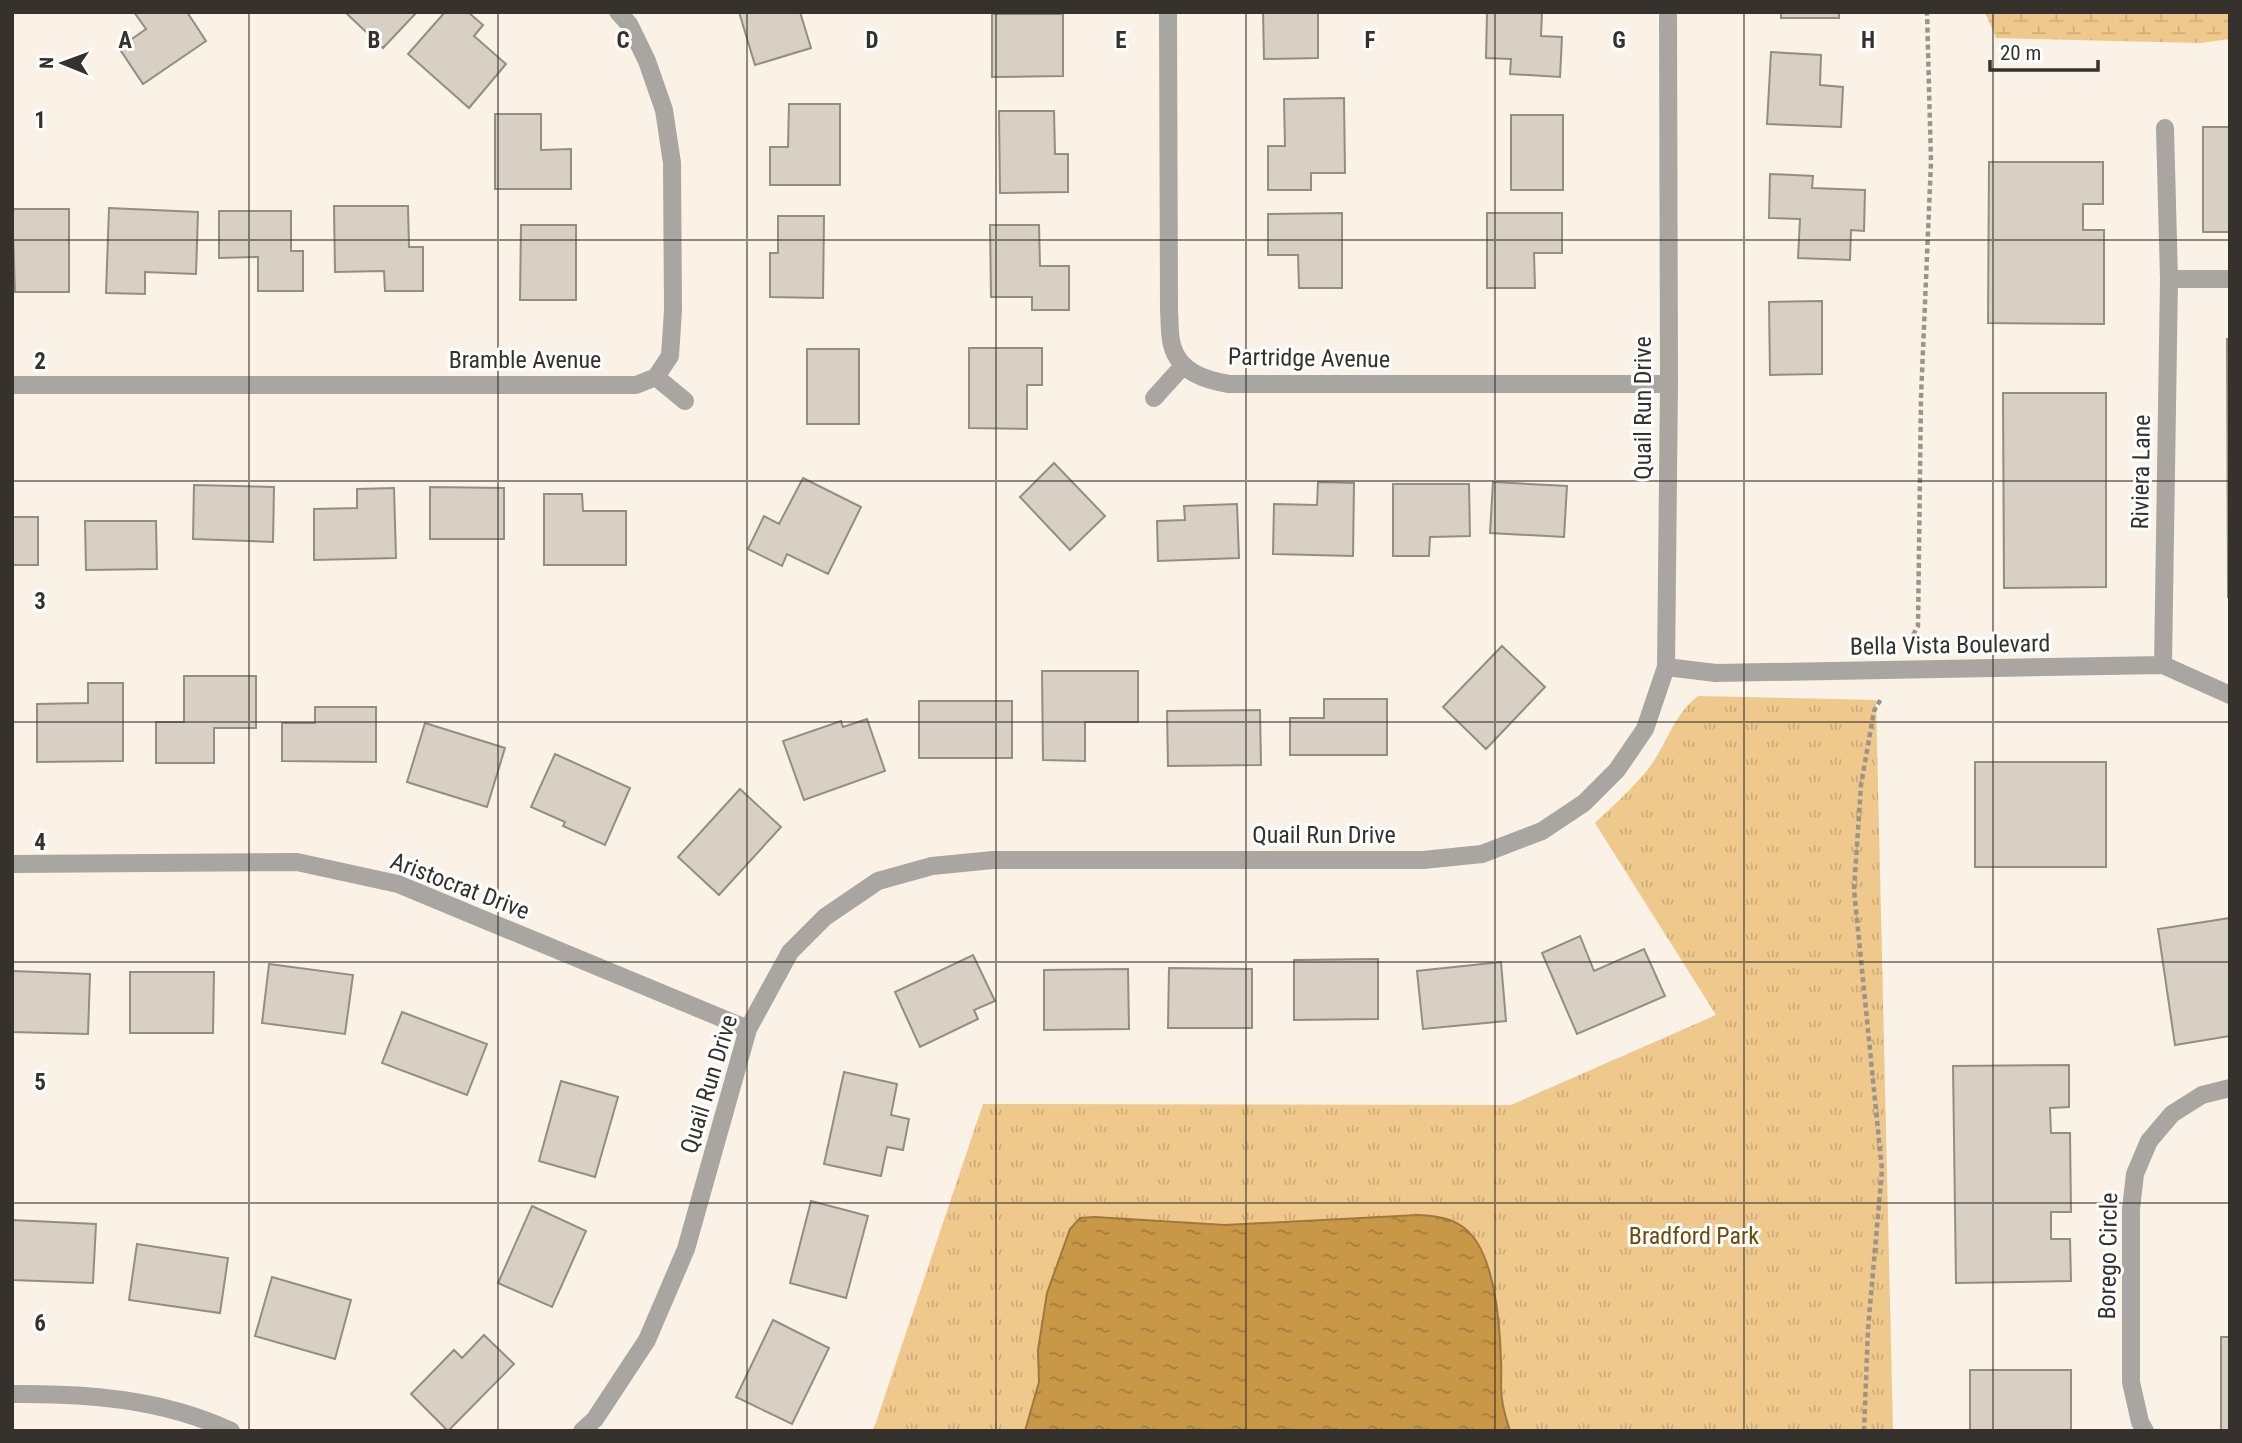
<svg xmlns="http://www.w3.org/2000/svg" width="2242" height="1443" viewBox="0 0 2242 1443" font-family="'Roboto Condensed',sans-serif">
<defs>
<pattern id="wetland-marsh" width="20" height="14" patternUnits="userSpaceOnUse" patternTransform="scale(1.75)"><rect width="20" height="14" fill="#efc88c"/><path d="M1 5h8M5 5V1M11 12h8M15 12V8" fill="none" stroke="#ceac79"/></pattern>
<pattern id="park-tufts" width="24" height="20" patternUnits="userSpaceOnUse" patternTransform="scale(1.75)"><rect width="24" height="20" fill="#efc88c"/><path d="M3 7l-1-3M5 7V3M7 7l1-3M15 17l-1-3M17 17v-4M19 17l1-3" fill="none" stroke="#ceac79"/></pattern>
<pattern id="water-ripples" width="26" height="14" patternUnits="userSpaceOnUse" patternTransform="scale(1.75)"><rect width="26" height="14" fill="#c99847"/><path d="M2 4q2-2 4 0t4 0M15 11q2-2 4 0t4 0" fill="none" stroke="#a47d3c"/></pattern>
</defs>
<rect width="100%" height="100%" fill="#faf2e6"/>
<path fill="url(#wetland-marsh)" d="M1985,12H2230V39L2200,43L1996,38Z"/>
<path fill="url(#park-tufts)" d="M1698,696L1876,700L1893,1431H873L983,1104L1511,1105L1716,1015L1595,823C1614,805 1633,788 1649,768C1667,744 1674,714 1698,696Z"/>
<path fill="url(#water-ripples)" stroke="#9d793f" stroke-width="2" d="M1418,1215C1432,1216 1448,1217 1460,1225C1495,1245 1500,1325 1501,1361C1502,1374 1500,1387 1502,1399C1503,1410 1507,1421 1510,1431H1025L1039,1382L1038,1350L1047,1293L1070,1229L1080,1218L1095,1217L1225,1225Z"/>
<path fill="#d8d0c4" stroke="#948d82" stroke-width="2" d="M134,12H187L206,41L143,84L119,48L146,29Z
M345,12H417L383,48Z
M445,12H468L483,25L474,36L506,64L469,108L408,54Z
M739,12H800L811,48L755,65Z
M1263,12H1318V58L1264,59Z
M1487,12H1542L1541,36L1562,37L1560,77L1510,74L1511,59L1486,58Z
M1781,12H1839V18H1781Z
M992,14H1063V76L992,77Z
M1771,52L1821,55L1820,85L1843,87L1841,127L1767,124Z
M1344,98L1345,173H1311V190H1268V146H1285L1284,99Z
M789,104H840V185H770V147H788Z
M999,111H1054L1055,154H1068V192L1000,193Z
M495,114H541V150L571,149V189H495Z
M1511,115H1563V190H1511Z
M2203,127H2230V232H2203Z
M1989,162H2103V204H2083V230H2104V324L1988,323Z
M1770,174L1813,176L1812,188L1865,190L1864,231L1851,230L1850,260L1798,258L1800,219L1769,218Z
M334,206H408L409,247H423V291H385L384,271L335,272Z
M109,208L198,212L196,274L145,272V294L106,293Z
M12,209H69V292H15Z
M219,211H291V251H303V291H258V257L219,258Z
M1342,213V288H1299L1298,255H1268V214Z
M1487,213H1562V253H1534L1535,288H1487Z
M778,216H824L823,298L770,297V253H778Z
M521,225H576V300H520Z
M990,225H1039L1040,266H1069V310H1032V297H991Z
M1822,301V374L1770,375L1769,302Z
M2227,339H2230V597H2228Z
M969,348H1042V385H1027V429L969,428Z
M807,349H859V424H807Z
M2003,393H2106V587L2004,588Z
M1054,463L1105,516L1070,550L1020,497Z
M803,478L861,507L828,574L787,554L782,566L748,549L764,516L779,524Z
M1318,482L1354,483L1353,556L1273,554L1274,504L1317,505Z
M1493,482L1567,486L1564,537L1490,533Z
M1393,484H1469L1470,536L1430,537L1429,556H1393Z
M194,485L274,487L273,542L193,539Z
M430,487L504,488V539H430Z
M394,488L396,558L314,560V509L357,508V489Z
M544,494H582L583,511H626V565H544Z
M1237,504L1239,558L1158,561L1157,521L1185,520L1184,506Z
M12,517H38V565H12Z
M85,521H156L157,569L86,570Z
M1502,646L1545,687L1486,749L1443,707Z
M1042,671H1138V722H1085V761L1043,760Z
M184,676H256V728H214V763H156V722H184Z
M88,683H123V761L37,762V704L88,703Z
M1324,699H1387V755H1290V718H1324Z
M919,701H1012V758H919Z
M315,707H376V762L282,761V723H315Z
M1260,710L1261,765L1168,766L1167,711Z
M867,719L885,771L804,800L783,741L841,721L843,727Z
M425,723L505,748L487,807L407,782Z
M555,754L630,788L605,845L563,826L565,822L531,807Z
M1975,762H2106V867H1975Z
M740,789L781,827L719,895L678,857Z
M2230,918V1036L2175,1045L2158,929Z
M1580,936L1594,971L1644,949L1665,996L1577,1034L1542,953Z
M973,955L995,1001L974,1010L978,1019L920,1047L895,992Z
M1378,959V1019L1294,1020V960Z
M1501,962L1506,1021L1423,1029L1417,971Z
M269,964L353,975L345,1034L262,1023Z
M1169,968L1252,969V1028H1168Z
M1128,969L1129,1029L1044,1030V970Z
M12,971L90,974L88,1034L12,1032Z
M130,972H214L213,1033H130Z
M402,1012L487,1044L467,1095L382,1063Z
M2069,1065V1107L2050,1108L2051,1133H2070L2071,1212H2051V1239H2070L2071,1281L1956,1283L1953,1066Z
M844,1072L897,1084L891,1115L909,1119L903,1150L887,1147L881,1176L824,1164Z
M561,1081L618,1097L595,1177L539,1161Z
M2229,1171H2230V1267H2229Z
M811,1201L868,1216L846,1298L790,1283Z
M532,1206L586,1231L552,1307L498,1283Z
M12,1220L96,1224L93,1283L12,1280Z
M137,1244L228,1258L220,1313L129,1300Z
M272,1277L351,1300L335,1359L255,1336Z
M773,1320L829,1348L792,1424L736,1397Z
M484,1335L514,1364L448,1431L411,1394L454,1350L462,1358Z
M2221,1337H2230V1431H2221Z
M1970,1370H2071V1431H1970Z"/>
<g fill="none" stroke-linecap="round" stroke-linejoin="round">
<path stroke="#9a948b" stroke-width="4.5" stroke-dasharray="5 3.5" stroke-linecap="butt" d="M1909,642L1918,626L1921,397L1931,162L1927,12
M1864,1431L1868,1329L1882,1170L1854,890L1861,785L1874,711L1882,697"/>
<path stroke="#a9a5a0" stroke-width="18" d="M1168,12L1169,311C1170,322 1169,335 1172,345C1179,372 1205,380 1229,384H1669
M2169,279H2230
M656,377L685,401
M12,385H636L656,377L670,356L673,310L672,163L664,110L647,61L629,24L618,12
M1154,398L1183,366
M2163,665L2169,279L2165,128
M1666,667L1716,673L2163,665L2230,695
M12,864L297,862L398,884L748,1029
M12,1394C86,1393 163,1399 231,1431
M582,1431L595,1419L647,1340L686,1249L748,1029L790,952L825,917L878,881L932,866L993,860H1423L1482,854L1542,831L1584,803L1617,770L1645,729L1666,667L1669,384L1668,12
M2145,1431L2140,1422L2131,1382V1209L2135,1174L2149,1141L2172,1114L2202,1095L2230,1088"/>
</g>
<path fill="none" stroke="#35322d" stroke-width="2" stroke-opacity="0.55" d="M249,12V1431M498,12V1431M747,12V1431M996,12V1431M1246,12V1431M1495,12V1431M1744,12V1431M1993,12V1431M12,240H2230M12,481H2230M12,722H2230M12,962H2230M12,1203H2230"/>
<g text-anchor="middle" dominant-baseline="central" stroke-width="6" stroke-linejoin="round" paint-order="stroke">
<g font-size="24" fill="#35322d" stroke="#fff">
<text transform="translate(1309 358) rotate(1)">Partridge Avenue</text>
<text x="525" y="360">Bramble Avenue</text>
<text transform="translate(1643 408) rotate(-90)">Quail Run Drive</text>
<text transform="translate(2141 472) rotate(-89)">Riviera Lane</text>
<text transform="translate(1950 645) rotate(-1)">Bella Vista Boulevard</text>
<text x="1324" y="835">Quail Run Drive</text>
<text transform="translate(460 886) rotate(21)">Aristocrat Drive</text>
<text transform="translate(709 1084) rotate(-73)">Quail Run Drive</text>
<text transform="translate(2108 1256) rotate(-89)">Borego Circle</text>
</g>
<g font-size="24" fill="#6b4a09" stroke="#fff">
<text x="1694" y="1236">Bradford Park</text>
</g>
</g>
<g font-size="23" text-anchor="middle" font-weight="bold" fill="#35322d" stroke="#fff" stroke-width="6" stroke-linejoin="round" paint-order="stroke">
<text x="125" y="48">A</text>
<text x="374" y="48">B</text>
<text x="623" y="48">C</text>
<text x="872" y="48">D</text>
<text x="1121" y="48">E</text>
<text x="1370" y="48">F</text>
<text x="1619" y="48">G</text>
<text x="1868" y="48">H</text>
<text x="40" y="128">1</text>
<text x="40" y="369">2</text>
<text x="40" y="609">3</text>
<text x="40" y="850">4</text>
<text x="40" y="1090">5</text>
<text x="40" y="1331">6</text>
</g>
<rect width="2242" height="1443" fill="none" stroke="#35322d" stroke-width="28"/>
<g transform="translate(63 63) rotate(271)" stroke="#ffffff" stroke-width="5" paint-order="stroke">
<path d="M0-5L12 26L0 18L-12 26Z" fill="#35322d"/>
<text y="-10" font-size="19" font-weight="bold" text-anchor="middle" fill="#35322d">N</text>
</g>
<path d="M1990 60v10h108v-10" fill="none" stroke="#35322d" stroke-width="3.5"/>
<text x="2000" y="60" font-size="21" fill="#35322d" stroke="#ffffff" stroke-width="5" paint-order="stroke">20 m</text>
</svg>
